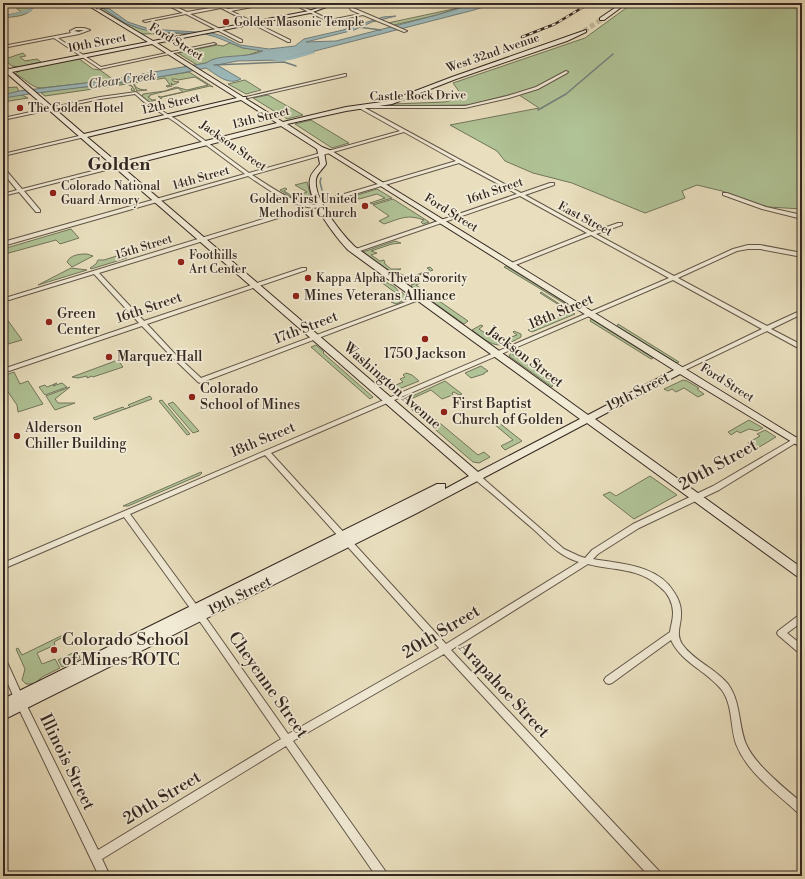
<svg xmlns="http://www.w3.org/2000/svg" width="805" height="879" viewBox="0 0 805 879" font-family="'Libre Bodoni',serif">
<rect width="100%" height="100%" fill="#e9dfbe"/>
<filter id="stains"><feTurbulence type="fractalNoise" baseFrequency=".005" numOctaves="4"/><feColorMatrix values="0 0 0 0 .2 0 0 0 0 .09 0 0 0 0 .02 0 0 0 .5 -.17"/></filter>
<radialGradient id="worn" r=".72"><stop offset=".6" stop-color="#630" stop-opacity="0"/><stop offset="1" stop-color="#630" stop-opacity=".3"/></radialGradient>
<path fill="#b0c396" stroke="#72755c" d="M20,3H36C30,17 17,16 3,18V16L21,12L12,4Z
M633,3H802V209L768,207L722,191L697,185L682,191L685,198L645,213L572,183L533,173L505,161L497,151L450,125L539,108L516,93L469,105L387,106L393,104L445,102L463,97L453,83L585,38Z
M98,8H103C110,13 118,19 126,23C146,33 168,32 190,33L143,34L128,28Z
M458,8L437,15L394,25L388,23Z
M230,43L243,48L263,50L248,55L228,58L197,65L178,53L217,45L223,46Z
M23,53L26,56L20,57L25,61L37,59L41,62L18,67L12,66L3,59V57L8,58Z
M78,58L93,69L100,70L114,80L41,88C31,88 24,77 15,74L21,70Z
M189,72L213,87L210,86L162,97L161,99L158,96L161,97L183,92L178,88L150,95V96L148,97L152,100H156L148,102L142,97L143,94L165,91L176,87L187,90L208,85L195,77L178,80L176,79H172L173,81L179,82L173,85L171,83L172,86L167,87L166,86L170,85L165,78L134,83C135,89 142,90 147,90L137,91L133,83L130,84L135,90L132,91L131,89L133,87L127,84L45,96L41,93L52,90L115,84Z
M245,80L261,90L246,94L228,84Z
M17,87L20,94L28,98L3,102V88Z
M268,95L303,115L287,119L253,98Z
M311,120L349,143L332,148L295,124Z
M307,182L313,204L301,203L280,190L285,188L287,189L284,191L294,197L307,192L295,185Z
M377,189L392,198L372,204L370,203L385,198L377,194L359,199L354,196Z
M393,199L426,220L429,222L423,224L421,222L424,220C407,214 402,218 384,224L379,221L389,216L373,205Z
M71,229L79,238L60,244L56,240L5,254L3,249Z
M395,241L401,243L392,244L371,251L377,253L371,255L380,261L384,260L385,264L391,269H401L396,271L408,278L430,270L427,268L430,267L433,270L403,281L363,252Z
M87,254L93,256L72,267L67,262C70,255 79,254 87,254Z
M123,254L127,258L91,269L90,268L96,264L98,260H104Z
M506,266L574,308L577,311L504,267Z
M71,268L87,270L38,285Z
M379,278L395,287L400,293L402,292L408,299L396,304L391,302L401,297L377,279Z
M419,282L420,283L416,285L468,321L464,324L412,287L411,285Z
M541,292L575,314L532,332L528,330L570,312L540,293Z
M6,318L22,340L8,344L3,336V319Z
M591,319L653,358L651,359L590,321Z
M618,324L679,362L677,363L617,326Z
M481,325L483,326L479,329L494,339L499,337L503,340L517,335L513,332L514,331L521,334V337C497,351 492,345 472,330Z
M316,345L324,352L323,353L373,397L370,399L311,347Z
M511,353L553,383L552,387L509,356Z
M118,360L123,367L93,377L92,376L87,378V376L78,378L72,377Z
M481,366L488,371L484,373V374L471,378L465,373Z
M14,372L20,384L28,381L43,404L18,412L17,405L6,389L8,388L3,384V376Z
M406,373L412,375L419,381L394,391L387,388L393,382L396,385L403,382L400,379L405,377L403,375Z
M683,380L687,381L699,388L697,389L704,394L698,397L684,388L676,392L672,389L668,391L664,389Z
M445,381L462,394L459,395L454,392L452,393L453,395L442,399L431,390L411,399L426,412L418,415L402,401Z
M57,383L53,386L62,383L67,387L45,395L39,387L45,385L47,387Z
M70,387L55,399L58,403H75L55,410L46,396Z
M150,396L152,399L95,420L93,418L123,407L125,409L130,407L128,405Z
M162,400L190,434L187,435L159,401Z
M173,402L199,431L193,433L168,404Z
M429,414L478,455L484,452L490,457L479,463L473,462L422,418Z
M490,417L493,418L522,441L505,450L501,446L513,440L488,419Z
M749,420L763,428L757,431L749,429L740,433L737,431L731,435L728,432Z
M765,430L776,437L756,449L748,443L760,436L757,434Z
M201,472L202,473L200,475L128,506H123Z
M650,476L677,495L634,519L603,495L610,492L616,496Z
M67,633V635L54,642L55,645L37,653L42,664L55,659L60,668L42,677L34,684H26L22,680L25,669L16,649L18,648L22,655Z
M77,651L80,658L62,667L58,660Z"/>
<path fill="#9cbabc" stroke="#727f7e" d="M95,3L104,5L128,22L149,29L212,33L222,36L240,45L269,49L295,46L304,39L343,30L383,17L396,16L372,22L354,30L306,42L336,41L437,15L477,3H496L474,10L280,60L237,61L217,65L241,79C228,86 217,75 206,68C139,83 71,87 3,98V95L19,91L102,81L206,63C218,53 246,59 263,51L243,48L216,37L205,34L155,32L141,29L125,23Z"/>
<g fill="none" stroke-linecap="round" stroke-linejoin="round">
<path stroke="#727f7e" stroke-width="1.5" d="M358,27L381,30
M214,65L284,62L296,66
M538,110L566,94L613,54
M321,178L320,182L322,190"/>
<path fill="#9cbabc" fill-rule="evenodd" d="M31,3H35L31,12L3,18V16L28,10Z
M313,51L315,53C303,56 283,65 272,59L274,58H285Z"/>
<path stroke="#c5ba9f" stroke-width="5" stroke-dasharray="5 2.5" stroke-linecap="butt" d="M584,31L602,19"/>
<g stroke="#615548" stroke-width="2">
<path id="street" d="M13,3H19L3,7V5Z
M265,3H273L231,11L290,40V42H288L221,8L190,14L242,40V42H240L186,14L145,22L143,21L183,13L171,7L172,5L187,12L221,6L228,9Z
M291,3H295L330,20L360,14L351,10L348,6L351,3H355L352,6L353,8L407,31L404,32L363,15L329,22Z
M76,28H84L90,30L79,34L58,38L101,67L214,43L216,44L100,69L54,38L3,48V46L71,33L70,31ZM77,30H84L79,32L74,31Z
M566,71L568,72L567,73L538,89L509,98L465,108H365L521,193L550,183H554V185L525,195L592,232L618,223H622V225L596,234L674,276L733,249L748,245H760L802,253V257L760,249H748L737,251L678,278L767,326L802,310V314L771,329L802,345V350L767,331L683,371H679L678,370L679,369L762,329L673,280L271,453L446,644L579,562C558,556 547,541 532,528C512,511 493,494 473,478L472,476L473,474H479L486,481L564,549L579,556L585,558L592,550L633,524L713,486L802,434V439L719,490L639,528L598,554L593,559C622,564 658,565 674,592C678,598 681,605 681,612C682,624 675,633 682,644C694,661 715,668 728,684C741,702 738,724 746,744C755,765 785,788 802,803V815L798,813C777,793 747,773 736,744C730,726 733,704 721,689C705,670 682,663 671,640L612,683L609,684L606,683L604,680L606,677L670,632C671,625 673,620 673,613C673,603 668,593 660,587C638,567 614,571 588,564L451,650L660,872L661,876H649L444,654L293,741L386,872L387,876H376L286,746L102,859L110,876H99L17,705L3,672V658L6,659L7,662L26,704L98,850L281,739L203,626L124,517L3,569V563L669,278L591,235L513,266H509V264L587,233L520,196L357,252H353V250L517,194L459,163L321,204H317V202L456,161L404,132L252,175C268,185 284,197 302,203C309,206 318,203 323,206V207C297,212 269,190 248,176L3,246V242L245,174L175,122L144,102L135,94L100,99L3,120V118L100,97L136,92L151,104L177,120L249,173L400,131L359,108V106H465L507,96L536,87ZM265,455L439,648L288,734L209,622L130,514Z
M345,74H346V76L248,98L246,97Z
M83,135H85V137L3,156V154Z
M116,165H118V167L24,191L40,210V212H36L19,192L3,196V194L17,190L3,173V169H5L22,189Z
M723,193H727L766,207L802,215V219L762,209L723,195Z
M286,212L288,213V215L99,273L144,321L302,268H306V270L147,324L175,354L201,378L419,297L421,296L424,298L200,383L198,382L171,356L142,326L3,373V369L139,323L94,274L9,300H5V298Z
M802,614V622L787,633L802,645V654L799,653L778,635L777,633L778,631L799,615Z"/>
</g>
<g stroke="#342721" stroke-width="2">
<path id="secondary" d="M84,3H89L153,41L309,11L331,3H337L310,13L157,43L243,97H246V99L283,122L346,107L389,101L452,77L586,30V32L567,41L456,79L392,104L346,111L287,124L322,147L332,151L802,441V448L680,374L595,419L802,568V578L798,577L587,423L417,513L3,720V699L437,484H445V489L469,476L3,70V65L9,69L148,42ZM152,44L237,98L84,134L12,72ZM241,100L277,123L118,163L87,137ZM281,126L317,149L320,164C316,169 311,173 310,179C306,199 335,236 348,250L580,419L478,472L122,167ZM324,152L328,153L674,370L588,415L354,246C341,233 313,199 316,179C317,173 323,169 326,164Z
M622,3H627L604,20H600V18Z"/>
</g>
<use href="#street" fill="#f1ead5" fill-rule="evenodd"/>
<use href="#secondary" fill="#f1ead5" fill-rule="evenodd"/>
<g stroke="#342721" stroke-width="2.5">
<path id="rail" d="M248,4L251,3
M430,6L445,3
M97,8L154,3
M522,37L555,24L590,3"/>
</g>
<use href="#rail" stroke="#f1ead5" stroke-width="1.5" stroke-dasharray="4" stroke-linecap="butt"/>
</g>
<g fill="#8f2418" stroke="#f1ead5" stroke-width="1.5">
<circle cx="226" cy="22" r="4"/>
<circle cx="20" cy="108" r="4"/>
<circle cx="53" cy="193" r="4"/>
<circle cx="365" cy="206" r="4"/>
<circle cx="181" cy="262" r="4"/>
<circle cx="308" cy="278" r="4"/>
<circle cx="296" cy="296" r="4"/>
<circle cx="49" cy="322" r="4"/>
<circle cx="425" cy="339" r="4"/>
<circle cx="109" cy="357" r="4"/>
<circle cx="192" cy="397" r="4"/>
<circle cx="444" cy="412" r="4"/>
<circle cx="17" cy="436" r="4"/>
<circle cx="54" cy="650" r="4"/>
</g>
<g text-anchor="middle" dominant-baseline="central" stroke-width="3.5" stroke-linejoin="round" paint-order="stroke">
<g font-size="12" fill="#342721" stroke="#f1ead5" text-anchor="start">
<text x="234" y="22">Golden Masonic Temple</text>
<text x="28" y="108">The Golden Hotel</text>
<text x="61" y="186">Colorado National<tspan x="61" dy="14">Guard Armory</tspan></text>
<text x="357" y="199" text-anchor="end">Golden First United<tspan x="357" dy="14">Methodist Church</tspan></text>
<text x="189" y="255">Foothills<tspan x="189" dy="14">Art Center</tspan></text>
<text x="316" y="278">Kappa Alpha Theta Sorority</text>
</g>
<g font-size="12" fill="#342721" stroke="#f1ead5">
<text transform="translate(176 42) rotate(31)">Ford Street</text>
<text transform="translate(97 43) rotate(-11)">10th Street</text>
<text transform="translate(493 53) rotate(-19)">West 32nd Avenue</text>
<text transform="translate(418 96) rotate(-1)">Castle Rock Drive</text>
<text transform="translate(171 104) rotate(-13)">12th Street</text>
<text transform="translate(261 118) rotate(-14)">13th Street</text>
<text transform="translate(233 146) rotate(35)">Jackson Street</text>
<text transform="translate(201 178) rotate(-16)">14th Street</text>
<text transform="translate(495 191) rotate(-19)">16th Street</text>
<text transform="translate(451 213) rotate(32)">Ford Street</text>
<text transform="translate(585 219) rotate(28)">East Street</text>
<text transform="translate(144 247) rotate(-17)">15th Street</text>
<text transform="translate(727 383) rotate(32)">Ford Street</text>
</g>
<g font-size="13" font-style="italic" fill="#4e4c48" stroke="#f1ead5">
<text transform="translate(122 80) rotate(-8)">Clear Creek</text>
</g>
<g font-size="14" fill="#342721" stroke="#f1ead5" text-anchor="start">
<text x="304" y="296">Mines Veterans Alliance</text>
<text x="57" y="314">Green<tspan x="57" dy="16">Center</tspan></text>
<text x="425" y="354" text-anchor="middle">1750 Jackson</text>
<text x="117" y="357">Marquez Hall</text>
<text x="200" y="389">Colorado<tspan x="200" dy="16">School of Mines</tspan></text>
<text x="452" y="404">First Baptist<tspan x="452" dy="16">Church of Golden</tspan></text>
<text x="25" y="428">Alderson<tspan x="25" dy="16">Chiller Building</tspan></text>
</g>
<g font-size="14" fill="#342721" stroke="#f1ead5">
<text transform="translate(149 308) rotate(-19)">16th Street</text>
<text transform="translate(561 312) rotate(-23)">18th Street</text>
<text transform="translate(306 328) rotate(-21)">17th Street</text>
<text transform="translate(525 357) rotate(37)">Jackson Street</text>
<text transform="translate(392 386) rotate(41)">Washington Avenue</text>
<text transform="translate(638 392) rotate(-27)">19th Street</text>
<text transform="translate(263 440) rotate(-23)">18th Street</text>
<text transform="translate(240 596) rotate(-27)">19th Street</text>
</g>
<g font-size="17" fill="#342721" stroke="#f1ead5">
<text transform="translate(718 465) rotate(-29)">20th Street</text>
<text transform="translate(441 632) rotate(-31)">20th Street</text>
<text transform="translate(268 685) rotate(55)">Cheyenne Street</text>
<text transform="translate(504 690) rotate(47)">Arapahoe Street</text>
<text transform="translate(67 762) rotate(64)">Illinois Street</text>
<text transform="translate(162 798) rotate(-31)">20th Street</text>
</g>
<g font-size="17" fill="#342721" stroke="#f1ead5" text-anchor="start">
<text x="62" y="640">Colorado School<tspan x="62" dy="20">of Mines ROTC</tspan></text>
</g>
<g font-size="18" font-weight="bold" fill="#342721" stroke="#f1ead5">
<text x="119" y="164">Golden</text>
</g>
</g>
<rect width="805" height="879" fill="none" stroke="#e9dfbe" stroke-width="16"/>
<rect x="4" y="4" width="797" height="871" fill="none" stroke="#342721" stroke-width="2"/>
<rect x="8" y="8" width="789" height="863" fill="none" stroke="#342721"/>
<rect width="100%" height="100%" filter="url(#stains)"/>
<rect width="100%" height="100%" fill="url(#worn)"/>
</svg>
